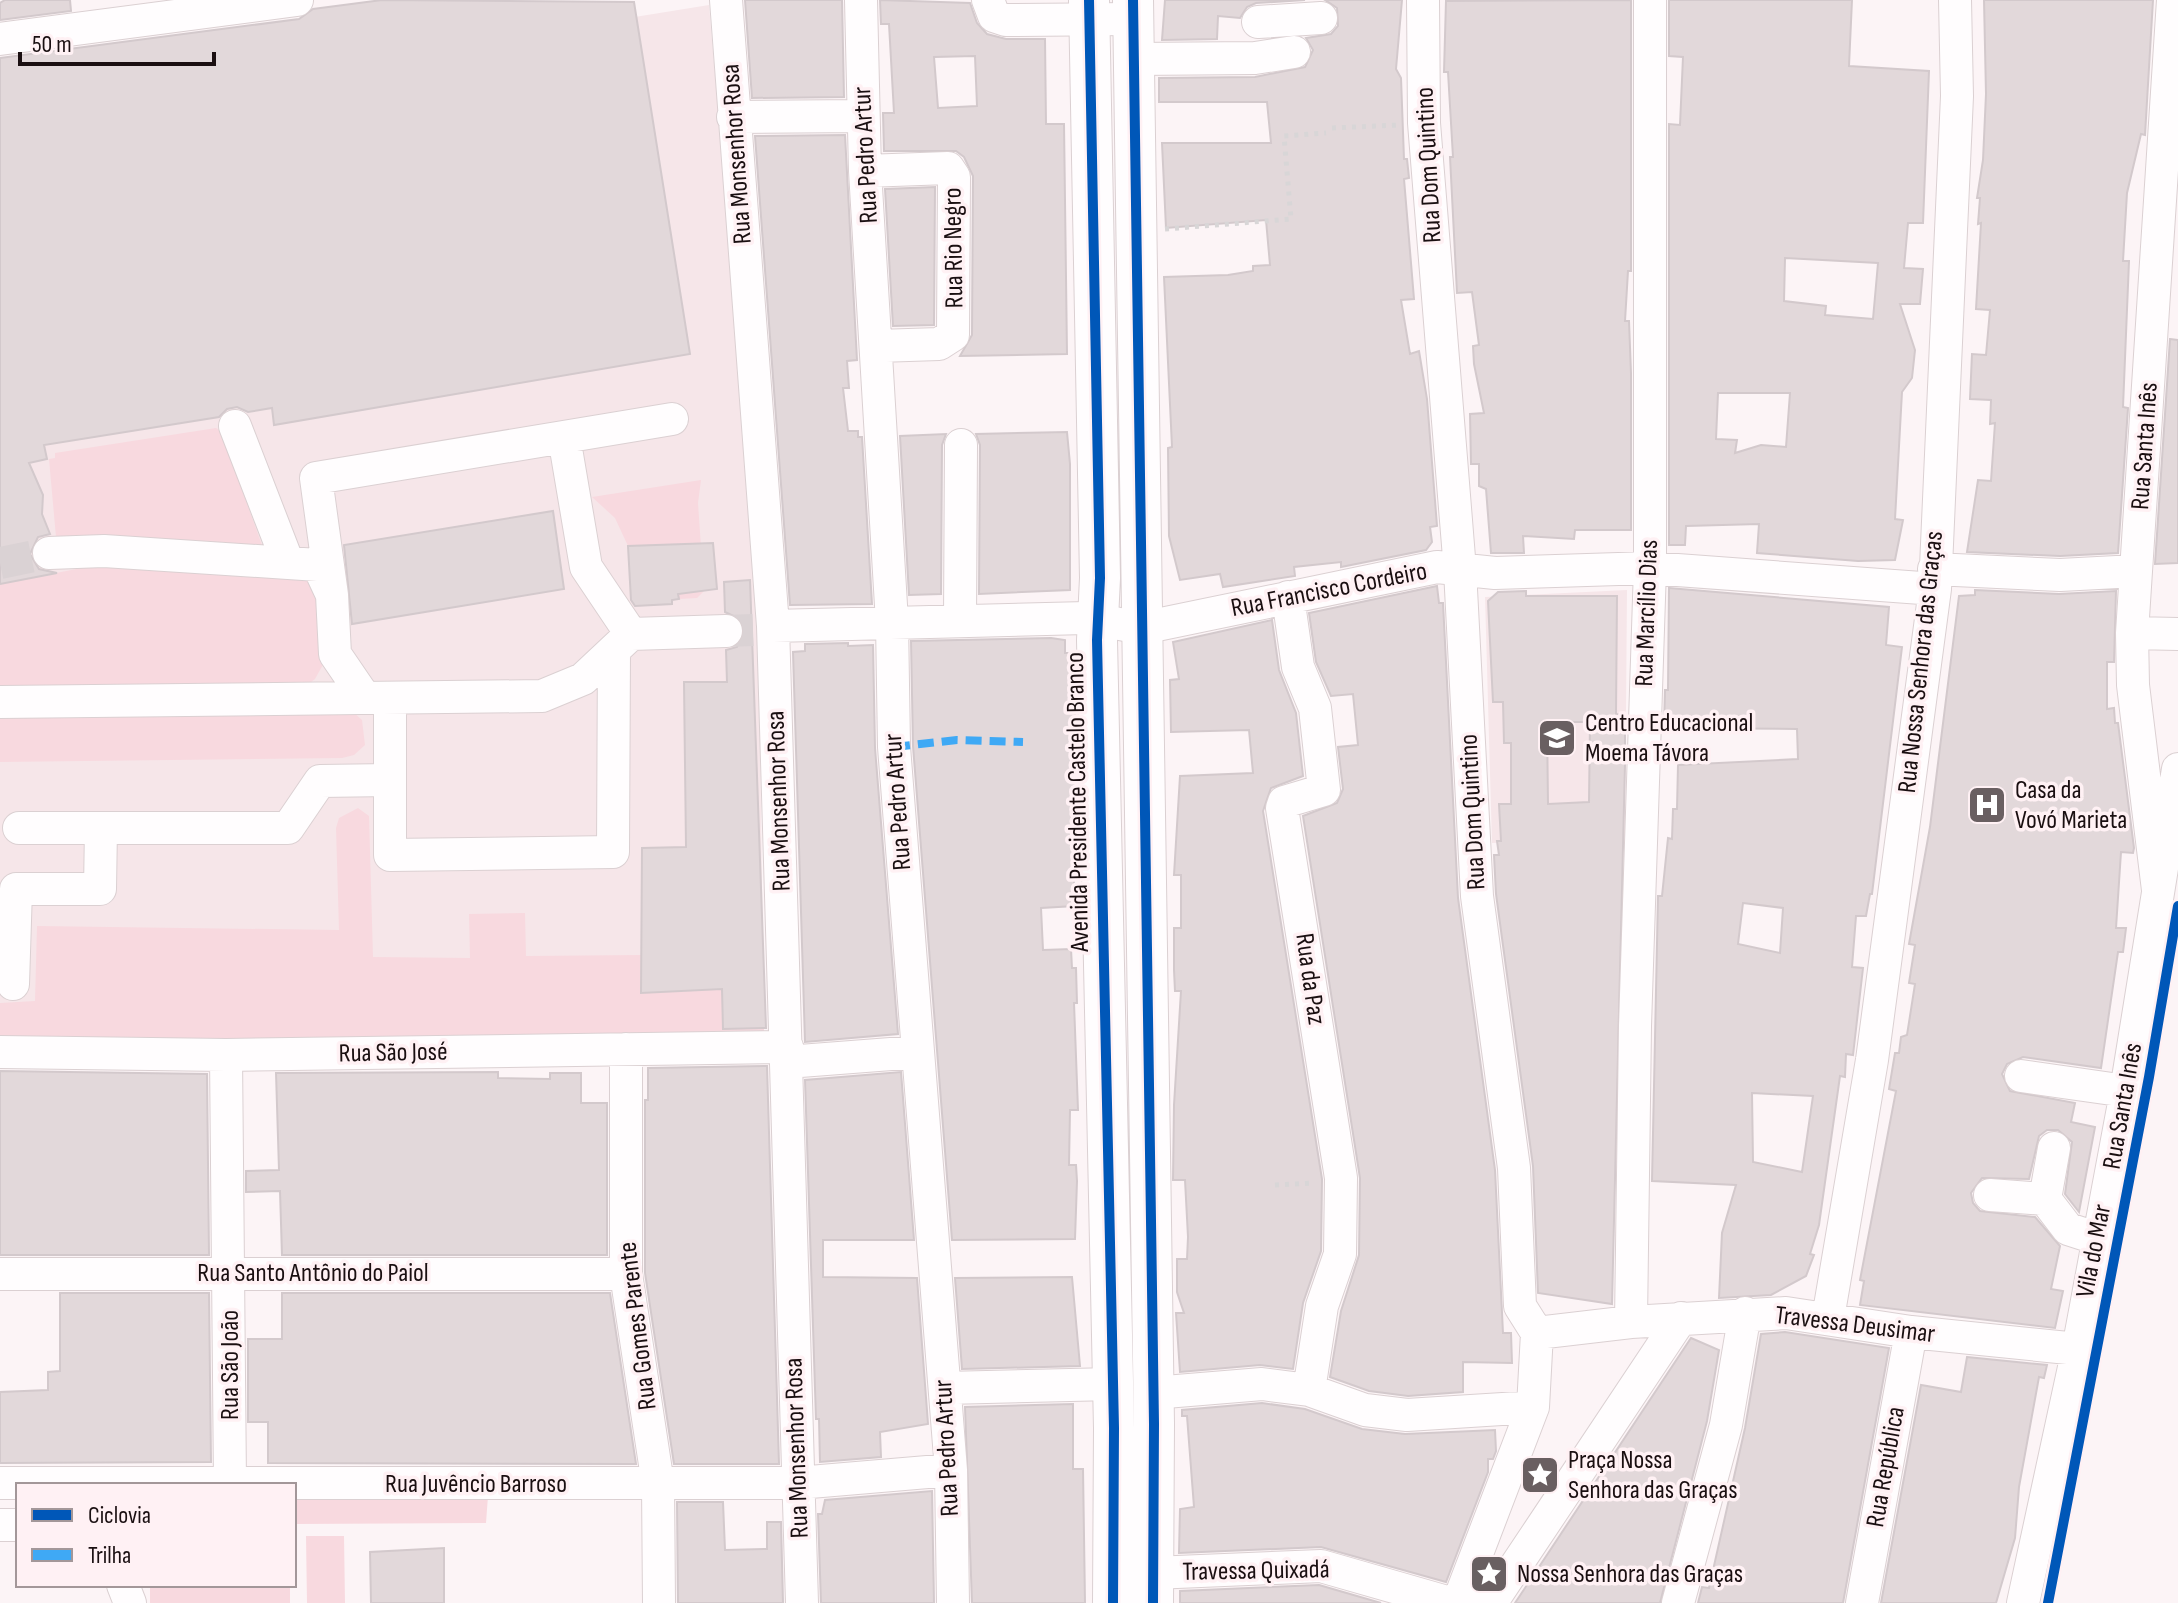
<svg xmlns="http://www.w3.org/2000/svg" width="2178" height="1603" viewBox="0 0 2178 1603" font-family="'Sofia Sans Condensed',sans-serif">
<rect width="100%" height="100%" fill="#fcf4f6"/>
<path fill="#f6e6e9" d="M709,5L758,580L764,1035L0,1039V120Z
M1627,590L1625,837L1492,843L1485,597Z"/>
<path fill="#f8d9df" d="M216,428L221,431L263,548L56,537L49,459L55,458V453Z
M701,480L698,503L704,591L697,598L679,599L675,544L628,546L615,518L592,497Z
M107,563L301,573L317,586L325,661L315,679L307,685L12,688L0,685V584Z
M353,712L362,720L365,745L354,755L342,758L0,762V714Z
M358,808L369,816L373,957L470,958L469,914L525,913L526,956L642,955L641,993L723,989L764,1021V1035L760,1042L0,1039V1003L35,1001L37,926L339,930L336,828L339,818Z
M488,1496L486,1523L294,1524V1497Z
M306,1536H344L345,1603H307Z
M150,1585H290V1603H150Z"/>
<path fill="#e2d8da" stroke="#d3c9cc" stroke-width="2" fill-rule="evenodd" d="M5,0H70L71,11L0,20V3Z
M382,0L634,2L690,354L274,425L272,408L248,412L237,407L227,409L219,417L44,445L47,459L29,463L43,495L42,514L50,534L38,537L30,554L39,569L57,573L0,584V58L299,19L313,9Z
M745,0H842L844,97L752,98Z
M880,0L970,3L977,23L987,34L1006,39H1045L1046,124H1064L1067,354L960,356L972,335L973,176L964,157L956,151H884L883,113H894L889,24H881ZM975,56L977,106L938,108L934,57Z
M1165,0H1305L1256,3L1247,7L1240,18L1218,16L1217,39L1162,40Z
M1325,0H1402L1396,69L1401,78L1404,159H1407L1409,178L1404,179L1414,299L1401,300L1410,354L1419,351L1427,399L1437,526L1430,527L1432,542L1426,550L1341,567V562L1294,567L1295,576L1223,587L1220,574L1180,580L1169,536L1168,448L1172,447L1164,277L1228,275L1253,271V266L1270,265L1266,220L1166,228L1162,143H1271L1267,102H1159V78L1255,77L1305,67L1313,50L1306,38L1331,34L1338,26L1337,8Z
M1631,0V271H1628L1625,321H1629L1631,373V530H1575L1574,539L1523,536L1524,553H1491L1486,489L1479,486V464H1471L1470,414L1484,413L1474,364L1473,346L1479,345L1472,292L1457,293L1450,157H1453L1448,72H1444L1446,1Z
M1669,0H1852L1849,66L1929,71L1923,223H1908L1904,268L1923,269L1920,304H1900L1915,350L1912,378L1902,392L1895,519L1903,520L1895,560L1858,561L1757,553L1759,524L1686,526L1685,545H1669V124L1680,125L1683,57L1669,56ZM1785,258L1878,263L1873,319L1825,315L1826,306L1784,301ZM1718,393H1790L1786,447L1761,445L1735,453L1737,440L1716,439Z
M1984,0H2153L2145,135L2141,134L2127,193L2123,261H2129L2123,407L2128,408L2118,553L2060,556L1967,552L1978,480L1991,481L1995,423L1990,424L1991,400L1970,399L1972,354L1986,355L1990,310L1976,309L1981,223L1978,224L1980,198H1977L1983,160L1986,94Z
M845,135L857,360L847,361L849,388H843L848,431H858V437H862L872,604L790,605L755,136Z
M935,187L934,325L893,326L885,189Z
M2170,339L2178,340V563L2155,564Z
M1067,432L1070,464V590L979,594L980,445L976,434Z
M946,434L942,445L941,594L909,595L900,436Z
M553,511L564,589L352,624L344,545Z
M713,543L717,589L678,594L679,599L672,600V604L635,606L631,600L628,546Z
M750,580L766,1028L723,1029L722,989L641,993L642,848L686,847L684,682H727L726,650L737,647L745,631L742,620L725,612L724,582Z
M1437,586L1439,603H1443L1458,898L1495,1170L1503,1333H1511L1512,1363L1463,1362V1392L1408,1396L1369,1391L1330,1377L1341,1311L1359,1255L1360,1178L1303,816L1337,803L1343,789L1338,747L1358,745L1353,694L1331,696L1316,662L1309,613Z
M1669,588L1889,607L1886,645L1902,647L1872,894H1870L1866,916H1856L1852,967L1863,968L1853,1055L1846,1054L1845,1077L1840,1076L1819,1225L1810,1254L1814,1255L1806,1276L1771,1295L1719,1298L1722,1233L1736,1185L1652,1181L1658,896H1662L1668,838L1672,839L1673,809H1677L1678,765L1798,759L1797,729L1664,728L1665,690H1668ZM1743,903L1783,908L1780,953L1738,944ZM1752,1093L1813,1096L1802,1172L1753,1162Z
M1975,590L2059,594L2116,591L2114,662H2107V709L2114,708L2115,723H2118L2134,848L2133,853L2121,852L2116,928H2126L2123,952H2118L2101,1068L2023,1057L2007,1064L2002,1074L2010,1091L2075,1103L2071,1122L2095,1127L2079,1212L2065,1194L2072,1142L2058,1130H2047L2039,1136L2029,1179L1982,1178L1971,1193L1973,1203L1980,1211L2035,1217L2060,1246L2051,1289L2063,1291L2055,1328L1860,1305L1864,1281L1860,1280L1896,1091L1889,1089L1895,1053H1899L1901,1037L1907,1035L1915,984L1909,983L1915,945L1909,944L1930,827L1959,596L1975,595Z
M1526,591V596H1617L1616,714L1625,715V764L1612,1304L1538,1293L1533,1166L1496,894L1494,855H1499L1497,841H1501L1499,804H1511V743H1504L1503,702H1493L1488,601L1498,592ZM1547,722H1590L1589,802L1548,804Z
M1272,620L1279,670L1296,713L1303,776L1271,788L1263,811L1322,1179L1321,1251L1303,1303L1293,1369L1260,1365L1180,1372L1176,1313H1184L1177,1292V1259H1187L1188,1237L1185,1180H1173L1174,1105L1181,991H1175L1174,970V928H1181V875H1174L1180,776L1253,773L1249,730L1171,732L1170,680L1179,679L1173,642Z
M1051,638L1065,640V653H1074L1076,749H1073L1074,812L1071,811L1075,906L1041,908L1043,950L1071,949L1072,968H1076L1077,1003H1074L1078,1110H1070L1069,1165H1076L1077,1181L1075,1239L952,1240L913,746L911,641Z
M848,643V646L873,645L875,748L898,1034L805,1042L793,652L805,651V644Z
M767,1066L779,1464H674L645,1273V1100H648V1068Z
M0,1071L207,1074L209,1255H0Z
M498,1072V1078L550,1079V1073H581V1103H607V1255H282L280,1191L246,1192V1171L279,1170L276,1073Z
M901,1072L914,1240H823V1277L917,1278L928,1424L880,1432L881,1457L820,1462L819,1419H816L805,1080Z
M1072,1277L1080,1366L962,1369L955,1278Z
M60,1293H209L211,1462L0,1463V1392L48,1390V1372L60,1371Z
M282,1293H610L636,1464L268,1463V1422H248V1339H282Z
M1785,1332L1889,1348L1843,1603H1698L1702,1587L1709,1588L1745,1428L1761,1334Z
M1691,1338L1719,1350L1707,1421L1660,1603H1515Z
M1967,1357L2047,1365L2044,1378L2039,1377L2019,1487L2015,1538L1996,1603H1881L1921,1385L1961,1392Z
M1262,1403L1305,1409L1362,1429L1405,1434L1495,1430L1496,1451L1493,1459H1488V1472L1446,1582L1321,1547L1179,1553L1180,1509L1194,1507L1187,1416H1182V1410Z
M1073,1404V1469H1083L1085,1603H972L965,1407Z
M932,1491L934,1603H821L818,1514H822L825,1500Z
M677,1502H723L725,1550L767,1549V1522H781L783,1603H678Z
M444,1548V1603H371L370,1552Z
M1319,1585L1381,1603H1180V1591Z"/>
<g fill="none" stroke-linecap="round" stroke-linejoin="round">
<path stroke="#dad2d4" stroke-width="32" stroke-dasharray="32 16" stroke-linecap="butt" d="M0,563L49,553
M726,631L753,630"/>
<g stroke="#dbd0d2" stroke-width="34">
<path id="minor" d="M726,0L773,626L802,1603
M861,0L865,171L892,622L894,747L951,1470L953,1603
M988,0L994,16L1006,20L1133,19
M1423,0L1424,123L1460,570L1477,896L1514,1168L1520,1306L1537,1333L1533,1407L1458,1603
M1258,22L1321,18
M0,39L297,0
M1134,59L1255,58L1294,52
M733,117L863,116
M865,171L948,168L954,177L953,335L939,344L878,346
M235,426L288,563
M564,437L586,567L631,634
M49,553L104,551L318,565L332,595L335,654L365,698
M1934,569L2060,575L2136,571
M332,595L316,478L672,419
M1288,597L1298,667L1315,708L1324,790L1284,802L1282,808L1341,1178L1340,1254L1322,1306L1309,1390
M960,619L961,445
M773,626L1086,618L1142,628L1437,567L1495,573L1650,568L1935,589
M2132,633L2178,634
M390,698V855L613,852L614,650
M0,702L542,696L583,679L631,634L726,631
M19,828H288L320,781L390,780
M2158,890L2133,685L2132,633L2173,0
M13,984L16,889H100L101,828
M626,1049V1274L658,1484L659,1603
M0,1052L226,1055L787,1047
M226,1055L230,1483
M787,1062L917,1052
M2021,1076L2126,1091
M1990,1195L2045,1199L2068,1229L2099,1239
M2045,1199L2054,1148
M0,1274H626
M1828,1318L1872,1060L1935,589L1957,96L1955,0
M1631,1322L1635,1026L1650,568V0
M1537,1333L1631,1322L1786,1313L1911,1332L2078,1349
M945,1388L1113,1384
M1153,1393L1262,1384L1309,1390L1365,1410L1407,1415L1533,1407
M0,1483H798L951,1470
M0,1525H18
M1153,1573L1321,1566L1450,1603
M123,1585L130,1603
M1491,1603L1681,1318
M1678,1603L1726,1425L1745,1313
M1862,1603L1911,1332
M2023,1603L2078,1349L2124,1103L2178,769"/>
</g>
<g stroke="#dbd0d2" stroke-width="42">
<path id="major" d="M1089,0L1100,578L1097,640L1114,1428L1113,1603
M1133,0L1154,1424L1153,1603"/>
</g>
<path stroke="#d8d6d7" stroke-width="5" stroke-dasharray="4 6" stroke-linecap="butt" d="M1332,128L1399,125
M1165,229L1291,219L1284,136L1326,133
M1275,1185L1314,1183"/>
<use href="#minor" stroke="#fffdfe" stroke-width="32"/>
<use href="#major" stroke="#fffdfe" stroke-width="40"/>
<path stroke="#3fa9f5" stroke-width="8" stroke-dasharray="16 8" stroke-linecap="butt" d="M894,747L957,740L1023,742"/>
<g stroke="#fff1f4" stroke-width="15">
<path id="cycleway" d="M1089,0L1100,578L1097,640L1114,1428L1113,1603
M1133,0L1154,1424L1153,1603
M2048,1603L2149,1077L2178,906"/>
</g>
<use href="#cycleway" stroke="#0057b8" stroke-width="10"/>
</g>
<defs>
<g id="school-square" transform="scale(2)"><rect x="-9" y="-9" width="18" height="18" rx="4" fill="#695f61" stroke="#fff1f4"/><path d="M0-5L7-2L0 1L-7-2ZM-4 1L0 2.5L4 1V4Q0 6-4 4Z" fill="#fff"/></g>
<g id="hospital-square" transform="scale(2)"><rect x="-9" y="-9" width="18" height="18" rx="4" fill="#695f61" stroke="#fff1f4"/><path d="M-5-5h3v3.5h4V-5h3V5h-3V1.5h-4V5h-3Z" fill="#fff"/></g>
<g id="sight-square" transform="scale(2)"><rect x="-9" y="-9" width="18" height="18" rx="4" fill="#695f61" stroke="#fff1f4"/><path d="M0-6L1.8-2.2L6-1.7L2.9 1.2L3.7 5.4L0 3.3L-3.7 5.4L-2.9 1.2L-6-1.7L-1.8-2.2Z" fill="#fff"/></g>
</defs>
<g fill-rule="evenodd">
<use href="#school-square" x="1557" y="738"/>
<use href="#hospital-square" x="1987" y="805"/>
<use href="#sight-square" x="1540" y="1475"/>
<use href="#sight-square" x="1489" y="1574"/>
</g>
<g text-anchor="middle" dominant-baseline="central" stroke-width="7" stroke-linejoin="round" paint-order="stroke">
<g font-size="26" fill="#1a0f11" stroke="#fff1f4">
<text transform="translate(737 154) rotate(-94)">Rua Monsenhor Rosa</text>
<text transform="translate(866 155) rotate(-93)">Rua Pedro Artur</text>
<text transform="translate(1429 165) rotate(-93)">Rua Dom Quintino</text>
<text transform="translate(954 248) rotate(-91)">Rua Rio Negro</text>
<text transform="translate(2145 446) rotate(-86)">Rua Santa Inês</text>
<text transform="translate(1329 590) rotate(-11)">Rua Francisco Cordeiro</text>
<text transform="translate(1647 613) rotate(-88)">Rua Marcílio Dias</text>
<text transform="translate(1921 662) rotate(-84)">Rua Nossa Senhora das Graças</text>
<text transform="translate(779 801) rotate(-92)">Rua Monsenhor Rosa</text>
<text transform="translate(898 802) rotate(-94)">Rua Pedro Artur</text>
<text transform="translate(1078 802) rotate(-91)">Avenida Presidente Castelo Branco</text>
<text transform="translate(1473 812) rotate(-93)">Rua Dom Quintino</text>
<text transform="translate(1310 979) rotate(82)">Rua da Paz</text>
<text transform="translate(393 1053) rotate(-1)">Rua São José</text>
<text transform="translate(2123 1106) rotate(-80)">Rua Santa Inês</text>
<text transform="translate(2094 1251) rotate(-79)">Vila do Mar</text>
<text x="313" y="1273">Rua Santo Antônio do Paiol</text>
<text transform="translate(1855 1325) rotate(7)">Travessa Deusimar</text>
<text transform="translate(638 1326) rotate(-97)">Rua Gomes Parente</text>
<text transform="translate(230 1365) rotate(-90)">Rua São João</text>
<text transform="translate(797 1448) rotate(-92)">Rua Monsenhor Rosa</text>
<text transform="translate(947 1448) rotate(-93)">Rua Pedro Artur</text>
<text transform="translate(1886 1467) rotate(-80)">Rua República</text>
<text x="476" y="1484">Rua Juvêncio Barroso</text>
<text transform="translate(1256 1571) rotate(-1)">Travessa Quixadá</text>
</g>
<g font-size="26" fill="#1a0f11" stroke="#fff1f4" text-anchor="start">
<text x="1585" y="723">Centro Educacional<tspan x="1585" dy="30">Moema Távora</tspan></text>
<text x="2015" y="790">Casa da<tspan x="2015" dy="30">Vovó Marieta</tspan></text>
<text x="1568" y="1460">Praça Nossa<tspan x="1568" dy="30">Senhora das Graças</tspan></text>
<text x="1517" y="1574">Nossa Senhora das Graças</text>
</g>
</g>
<rect x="16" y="1483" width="280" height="104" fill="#fff1f4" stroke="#a39799" stroke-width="2"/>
<rect x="32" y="1509" width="40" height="12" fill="#0057b8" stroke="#a39799" stroke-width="2"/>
<text x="88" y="1523" font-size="24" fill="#1a0f11">Ciclovia</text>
<rect x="32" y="1549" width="40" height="12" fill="#3fa9f5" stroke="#a39799" stroke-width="2"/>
<text x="88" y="1563" font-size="24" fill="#1a0f11">Trilha</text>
<path d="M20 52v12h194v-12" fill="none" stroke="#1a0f11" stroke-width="4"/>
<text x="32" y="52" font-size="24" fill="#1a0f11" stroke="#fff1f4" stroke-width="6" paint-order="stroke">50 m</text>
</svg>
